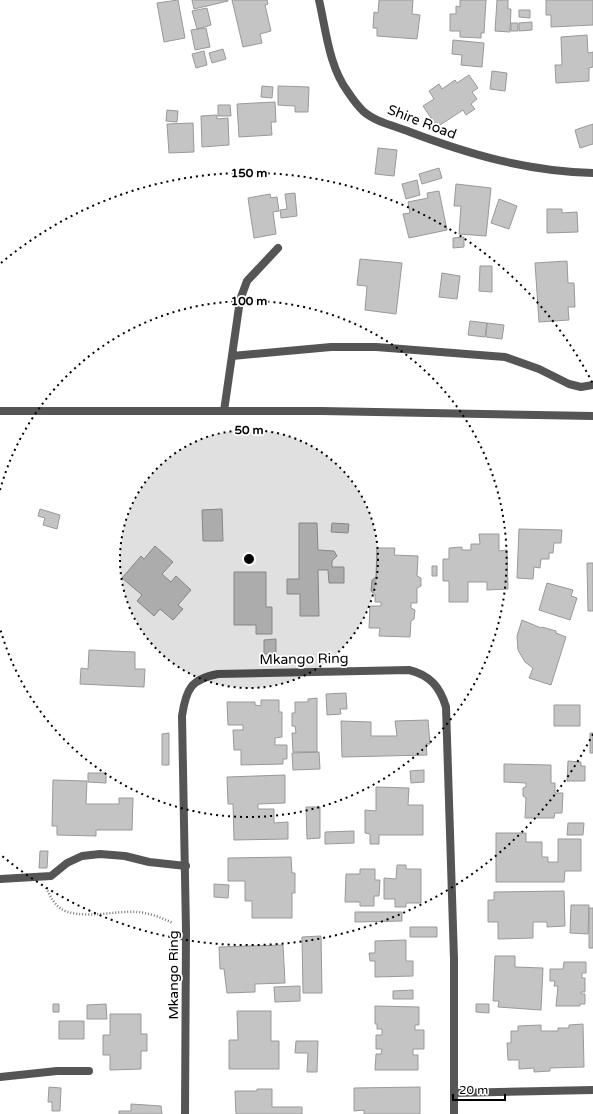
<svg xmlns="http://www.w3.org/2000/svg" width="593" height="1114" viewBox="0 0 593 1114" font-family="'Varela Round',sans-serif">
<rect width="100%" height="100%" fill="#fff"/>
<path fill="#c4c4c4" stroke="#999" d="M178,0L185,38L164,42L157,3Z
M192,0H228V1L194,9Z
M232,0H267L268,4L265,5L271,31L260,34L262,43L243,47Z
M379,0H413L412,14L420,15L417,39L377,36V28H373L374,12L378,13Z
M460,0H486L484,33H481V38L460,37V31H450V14H456V6L460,7Z
M497,0H508V9H511L510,32L495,31Z
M546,0H593V25L551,27V15H546Z
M207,8L211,25L197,29L192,11Z
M519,10H530V18L519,17Z
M532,22V30L519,31V23Z
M511,23H518V31H511Z
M206,28L210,47L195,50L191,30Z
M587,35L588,53L593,52V67L589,68V81L556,83L555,65H562L561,37Z
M453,40L484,43L482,67L461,65L462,55L452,54Z
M223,49L226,59L212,63L209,53Z
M204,51L207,65L196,68L192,54Z
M492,71L507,73L505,91L490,89Z
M469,75L478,88L472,92L477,99L471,104L475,109L466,115L463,110L437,127L423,106L434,99L429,91L439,84L442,89L455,80L457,83Z
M262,86L273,87L272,98L261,97Z
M278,86L309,87L308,112H295V106L278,105Z
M275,102L276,122H271L272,135L239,137L237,104Z
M218,105H230L231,116H218Z
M167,110L178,111L177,122L166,121Z
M217,115V119L228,118L229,145L202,147L201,116Z
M193,123L194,152L169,153L167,124Z
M593,124V144L580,148L575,130Z
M378,148L397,150L394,176L375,174Z
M439,168L442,178L422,184L419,174Z
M417,180L420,195L406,199L402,184Z
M456,184L491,188L486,236L459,234L461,206H454Z
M439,191L447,230L409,238L403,214L410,213L408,202L428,198L427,193Z
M295,193L297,216L281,218L280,210L287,209L285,194Z
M270,194L271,198L277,197L279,211L273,212L276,234L254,238L248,198Z
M499,199L517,206L509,229L491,223Z
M547,209H562V213L577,212L578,232L547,233Z
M464,237V247L453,248V238Z
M360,259L402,263L396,314L365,310L367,286L357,285Z
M567,261L568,283H574L575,307H568L569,320L539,322L535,263Z
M480,266H492V292L479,291Z
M442,273L460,276L457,299L439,297Z
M470,321L487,323L485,337L468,335Z
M487,323L504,325L502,339L486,337Z
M40,509L60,515L57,529L43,525L45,518L38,516Z
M222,509L223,541H203L202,510Z
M299,523H317L318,550L334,551L337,556L332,561V567H344V583H329L328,570H318L319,616H300V594H287V579H299Z
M332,523L349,524L348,533L331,532Z
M519,529L562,530L561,543H554L553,553H549V559H541L540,568L534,567L533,579L517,578Z
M479,534H499V551L507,550L508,589L487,590V582H468V602H449V581H443V559H449V548L462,547V550H471V544H480Z
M155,546L173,562L162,574L171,582L176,576L191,590L178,605L183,609L173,620L160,609L154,616L137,601L142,595L122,578L141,556L144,559Z
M377,548H395L394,555L418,556L417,576L421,578V586L417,588V603H411V608L415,610L414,619L411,621L410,637L379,636L380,628H369L370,606H381V602H375V594L371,591L372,580L376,577Z
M587,563H593V611H588Z
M432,566H437V576H432Z
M234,572H266V607H272V634H256V625H234Z
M547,583L573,590L571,596L577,598L570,620L539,610Z
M522,620L541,628L542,627L556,631V633L566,637L551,685L529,678L533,668L525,662L518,650L517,636Z
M276,639V654H264V640Z
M89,650L135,652V669H145L144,687L80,684L81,668L88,669Z
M346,693L347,709H340L341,714L327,715L326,694Z
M317,698V752H293L292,733H296L295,726H292V713H295V702H308V699Z
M261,700H279V712H282V737L275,738V745H287V759H283V764L241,765V750H234L233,730H243V725H228L227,702H255V705L261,706Z
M554,705H580V726H554Z
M428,720L430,744H426L427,755L342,757L341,721L371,722V736H397L395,721Z
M169,733V765H162V734Z
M590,733H593V753H590Z
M319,752L320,769L293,770L292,753Z
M568,761L581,762V766H585V781H567Z
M504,764L551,765V783H555V793H563L562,813H555L554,818H525L526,798L523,796V788L526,787V783L504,782Z
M424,770V782L411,783L410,771Z
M88,773H106V783L88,782Z
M285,775V803L258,804V809H274V823L288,822V839L234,840L233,804H228L227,777Z
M53,780L87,781L86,804H119V798H133L132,830H96V836L57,835V826H52Z
M376,787L409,788L408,805H423V835H379V844H370V834L365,833V810L376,811Z
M306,807H320V838L307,839Z
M568,823H584L583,835H567Z
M354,831V843L325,844V832Z
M496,833H526V842H542V857H548V862H558V839H581V871H565L564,882H496Z
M40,851H48L47,868H39Z
M291,857L292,873H295V893H292V918H252V901H245V881H228V858Z
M397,865H406V869H421V903H406V907H395V899H384V878L396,879Z
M360,869H375V880H380L379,896H374V906H360V902H345L346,874H360Z
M214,884L229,885L228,898L214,897Z
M564,891L565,926L547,927V922H533V938L498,939V922H488V900H494V892Z
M571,905H589L588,934L570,933Z
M589,908H593V948H589Z
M355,912H402V921L355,922Z
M410,927H437V937H410Z
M321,936L322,993H303L302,937Z
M406,940V961H413V976L375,977V961H370L369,953H375V941Z
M283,945L285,983L255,984V992L227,993L224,969H220L219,947Z
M495,956H515V967L543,968L541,1010L498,1007L499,1001H493Z
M564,962H586V973H582V978H585V992H581V994H585V1004H580V1006H556L558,986H554L555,981H550V969H563Z
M300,986V1001L275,1002L274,987Z
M413,990V999H393V991Z
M53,1004H59V1012H53Z
M106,1004L107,1019H87V1005Z
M476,1004H489V1013L476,1012Z
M375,1006L419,1007V1025H415V1030H424V1049H413V1055H418V1070H375L376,1054H381L382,1049H376V1035H382V1029H377V1024H375Z
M237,1011H271V1041H279V1069H229V1040H238Z
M110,1014H141V1034H147V1051H141V1069L110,1070V1055H103V1035H110Z
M59,1021H84V1039H59Z
M583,1024L584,1067L550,1068V1071L534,1072V1068L519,1069V1060H508L507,1043H511V1031H518V1026L541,1025V1031H558V1028H569V1025Z
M296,1041H318L317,1072H307L308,1053H295Z
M49,1087L61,1088L60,1111H52V1102H48Z
M420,1087V1114H364V1110L354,1111V1088Z
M257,1089H272V1107H302V1114H236L235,1091H257Z
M131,1104L161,1106L162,1114H119V1111H131Z"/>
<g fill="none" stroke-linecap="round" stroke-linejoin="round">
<path stroke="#777" stroke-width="2.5" stroke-dasharray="1 2" stroke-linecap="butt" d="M46,888C50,895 53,903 60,908C78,921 117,910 137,912C150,913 162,918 173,923"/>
<path stroke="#555" stroke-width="8" d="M0,879L51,876L67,863L82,856L100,854L125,856L149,862L186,866
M0,1077L57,1071H89"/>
<path stroke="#555" stroke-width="8" d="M319,0C326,30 329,67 348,92C352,98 358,106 363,111C375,122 395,126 410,132C471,155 527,171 593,173
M232,356L331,347H376L505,357L539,369L569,384L581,387L593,385
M0,411H322L593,416
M224,411L240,300L247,281L278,248
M454,1093L593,1090
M185,1114L186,930L182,716C186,689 191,679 218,674L409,670C430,675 440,687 446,707L454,959V1114"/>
</g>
<circle cx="249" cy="559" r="129" fill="#000" fill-opacity=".12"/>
<g fill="none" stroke="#000" stroke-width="2" stroke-dasharray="2 4">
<circle cx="249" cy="559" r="129"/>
<path d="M0 490A258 258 0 1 1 0 628"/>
<path d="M593 734A386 386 0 0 1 1 855M1 263A386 386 0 0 1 593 384"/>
</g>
<g text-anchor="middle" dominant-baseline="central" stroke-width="3.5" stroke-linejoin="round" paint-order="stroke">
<g font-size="14" fill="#000" stroke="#fff">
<text transform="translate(422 122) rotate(21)">Shire Road</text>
<text transform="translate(304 659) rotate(-1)">Mkango Ring</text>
<text transform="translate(173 975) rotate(-90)">Mkango Ring</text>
</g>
</g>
<circle cx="249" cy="559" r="6" fill="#000" stroke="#fff" stroke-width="2"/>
<g font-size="12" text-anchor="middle" font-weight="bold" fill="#000" stroke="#fff" stroke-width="3.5" stroke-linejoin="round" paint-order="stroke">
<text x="249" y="177">150 m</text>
<text x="249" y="305">100 m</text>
<text x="249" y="434">50 m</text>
</g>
<path d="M453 1094v6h52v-6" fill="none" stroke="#000000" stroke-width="2"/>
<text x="459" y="1094" font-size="12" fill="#000000" stroke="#ffffff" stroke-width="3" paint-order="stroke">20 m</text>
</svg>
